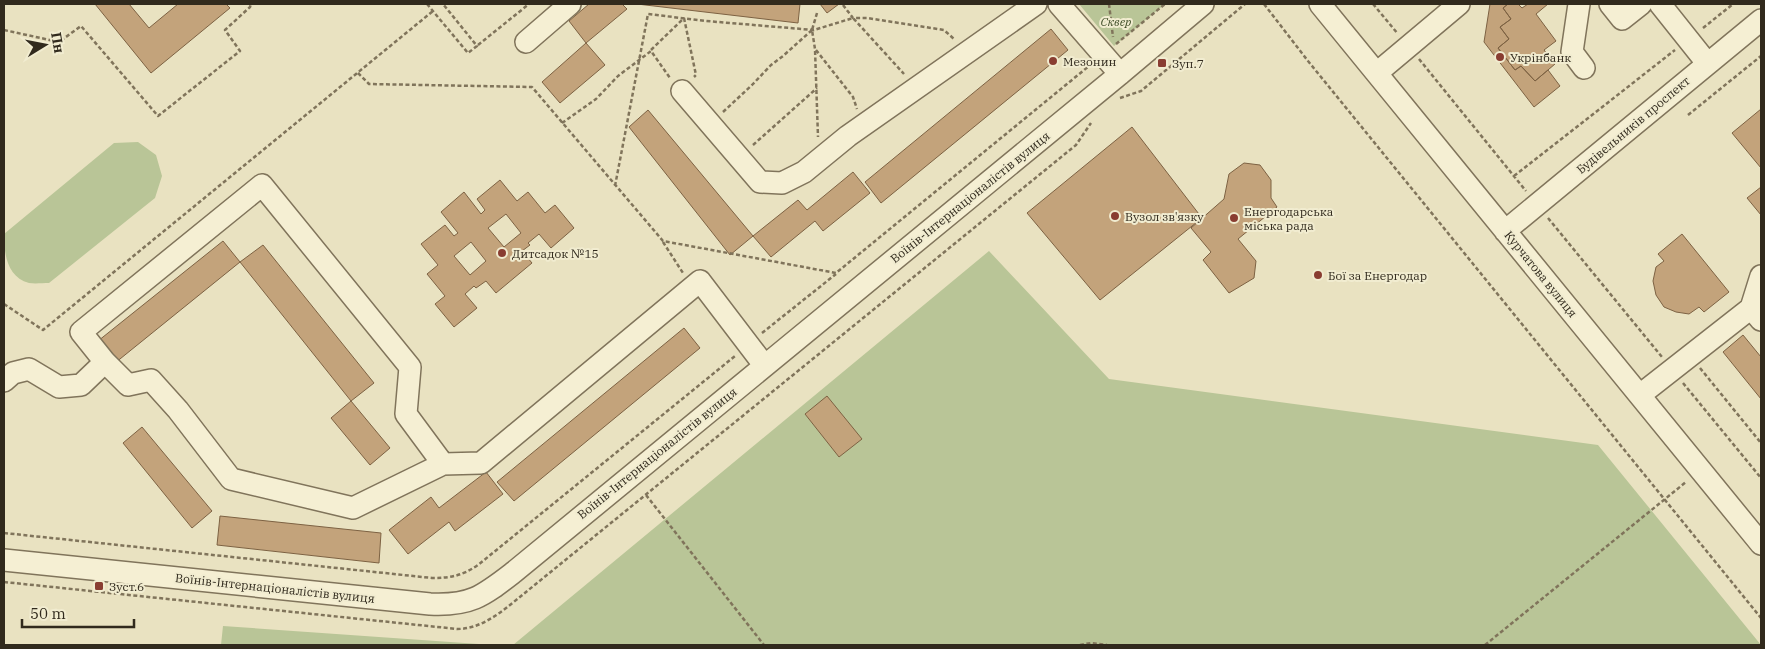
<svg xmlns="http://www.w3.org/2000/svg" width="1765" height="649" viewBox="0 0 1765 649" font-family="'IBM Plex Serif',serif">
<rect width="100%" height="100%" fill="#e9e2c1"/>
<path fill="#b9c597" d="M1079,4H1165L1114,46Z
M138,142L156,155L162,176L155,198L49,283C43,283 35,284 29,283C7,277 4,254 4,234L114,143Z
M989,251L1109,379L1598,445L1761,645H513Z
M223,626L493,645H221Z"/>
<path fill="#c3a37b" stroke="#7d6243" fill-rule="evenodd" d="M95,4H129L149,28L178,4H226L230,8L151,73Z
M589,4H622L627,9L586,43L569,21Z
M637,4H800L798,23Z
M820,4H839L827,13Z
M1490,4H1508L1503,8L1511,19L1500,27L1509,39L1498,48L1515,70L1521,66L1535,81L1548,70L1560,86L1534,107L1484,42Z
M1508,4H1518L1522,8L1528,4H1548L1536,14L1556,41L1544,50L1555,64L1535,81L1521,66L1515,70L1498,48L1509,39L1500,27L1511,19L1503,8Z
M1051,29L1068,50L881,203L865,182Z
M586,43L605,65L560,103L542,82Z
M1761,109V168L1732,133Z
M648,110L753,236L730,255L629,127Z
M1132,127L1202,218L1100,300L1027,213Z
M1244,163L1260,165L1271,180V198L1277,207L1238,239L1256,261L1254,278L1229,293L1203,260L1211,252L1191,228L1224,199L1229,174Z
M853,172L870,193L823,231L815,221L771,257L753,236L798,200L807,210Z
M500,180L517,201L528,192L545,213L555,205L574,228L551,248L539,234L528,243L530,245L522,251L532,263L496,293L486,281L476,288L474,286L465,294L477,308L454,327L435,304L445,296L427,274L438,265L421,244L445,225L454,236L458,233L441,212L464,192L481,214L485,210L477,199ZM506,214L521,233L504,247L488,228ZM471,242L486,261L470,275L454,256Z
M1761,187V215L1747,198Z
M1682,234L1729,292L1704,312L1699,307L1689,314L1676,312L1664,307L1656,295L1653,281L1656,267L1664,261L1658,254Z
M223,241L240,262L115,363L98,341Z
M263,245L374,383L351,401L240,262Z
M684,328L700,348L514,501L497,482Z
M1743,335L1761,357V399L1723,352Z
M827,396L862,439L839,457L805,414Z
M351,401L390,448L370,465L331,418Z
M142,427L212,511L192,528L123,443Z
M486,472L503,494L455,531L449,522L408,554L389,530L431,497L439,508Z
M220,516L381,533L379,563L217,545Z"/>
<g fill="none" stroke-linecap="round" stroke-linejoin="round">
<g stroke="#80745b" stroke-width="24">
<path id="minor" d="M1059,4L1120,74
M1320,4L1761,544
M1579,4L1572,52L1584,68
M1610,4L1622,19L1641,4
M1660,4L1707,63
M526,42L570,4
M1378,72L1459,4
M682,91L760,182L782,183L804,172L848,136L1036,4
M1505,231L1761,20
M1751,308L1761,276
M4,381L13,373L29,369L59,387L81,385L105,362
M1640,395L1751,308L1761,320
M443,464L406,414L410,367L262,185L81,332L105,362L128,385L151,380L178,410L231,479L353,508L443,464L481,463L700,281L764,365
M4,560L430,604C471,606 483,596 514,572L1120,74L1203,4"/>
</g>
<path stroke="#80745b" stroke-width="2.5" stroke-dasharray="4 2.5" stroke-linecap="butt" d="M427,4L468,53L477,46L443,4
M1109,4L1113,37
M1264,4L1308,61L1761,618
M1373,4L1398,34
M843,5L853,18H867L944,30L954,39
M817,13L812,30L815,49L818,137
M684,18L696,75L694,77
M1703,28L1733,4
M4,30L59,42L81,26L158,116L240,51L225,30L250,7L251,4
M1116,44L1165,4
M478,45L529,4
M651,50L684,18
M816,50L853,97L857,109
M1419,59L1526,191
M358,73L369,84L532,87L663,241L836,273L1089,66
M1120,98L1141,91L1245,4
M723,112L752,85L771,65L783,56L812,30
M1688,115L1761,56
M562,123L596,99L618,76L651,51L670,78
M753,145L817,88
M1514,176L1675,50
M615,186L648,14L706,21L814,30L853,18L904,74
M1548,218L1662,357
M663,242L683,273
M4,304L43,330L433,11
M762,333L836,274
M1700,368L1761,443
M1683,383L1761,478
M646,495L764,645
M4,533L432,578C450,578 462,576 478,565L735,356
M4,582L457,629C484,629 506,608 526,592L1076,145L1091,123
M1080,645L1091,643L1107,645
M1485,645L1686,482"/>
<use href="#minor" stroke="#f5efd3" stroke-width="21"/>
</g>
<g fill="#893d31" stroke="#f1ecd0" stroke-width="2">
<circle cx="1500" cy="57" r="5"/>
<circle cx="1053" cy="61" r="5"/>
<rect x="1157" y="58" width="10" height="10" rx="2.5"/>
<circle cx="1115" cy="216" r="5"/>
<circle cx="1234" cy="218" r="5"/>
<circle cx="502" cy="253" r="5"/>
<circle cx="1318" cy="275" r="5"/>
<rect x="94" y="581" width="10" height="10" rx="2.5"/>
</g>
<g text-anchor="middle" dominant-baseline="central" stroke-width="4" stroke-linejoin="round" paint-order="stroke">
<g font-size="12" font-style="italic" fill="#3d4c26" stroke="#f1ecd0">
<text x="1116" y="21">Сквер</text>
</g>
<g font-size="12" fill="#312a1d" stroke="#f1ecd0" text-anchor="start">
<text x="1510" y="57">Укрінбанк</text>
<text x="1063" y="61">Мезонин</text>
<text x="1172" y="63">Зуп.7</text>
<text x="1244" y="211">Енергодарська<tspan x="1244" dy="14">міська рада</tspan></text>
<text x="1125" y="216">Вузол зв'язку</text>
<text x="512" y="253">Дитсадок №15</text>
<text x="1328" y="275">Бої за Енергодар</text>
<text x="109" y="586">Зуст.6</text>
</g>
<g font-size="12" fill="#312a1d" stroke="#f1ecd0">
<text transform="translate(1633 125) rotate(-40)">Будівельників проспект</text>
<text transform="translate(970 197) rotate(-39)">Воїнів-Інтернаціоналістів вулиця</text>
<text transform="translate(1541 274) rotate(51)">Курчатова вулиця</text>
<text transform="translate(657 453) rotate(-39)">Воїнів-Інтернаціоналістів вулиця</text>
<text transform="translate(275 588) rotate(6)">Воїнів-Інтернаціоналістів вулиця</text>
</g>
</g>
<rect width="1765" height="649" fill="none" stroke="#312a1d" stroke-width="10"/>
<g transform="translate(45 45) rotate(80)" stroke="#f1ecd0" stroke-width="4" paint-order="stroke">
<path d="M0-4L9 19L0 12L-9 19Z" fill="#312a1d"/>
<text y="-8" font-size="14" font-weight="bold" text-anchor="middle" fill="#312a1d">Пн</text>
</g>
<path d="M22 619v8h112v-8" fill="none" stroke="#312a1d" stroke-width="2.5"/>
<text x="30" y="619" font-size="15" fill="#312a1d" stroke="#f1ecd0" stroke-width="4" paint-order="stroke">50 m</text>
</svg>
